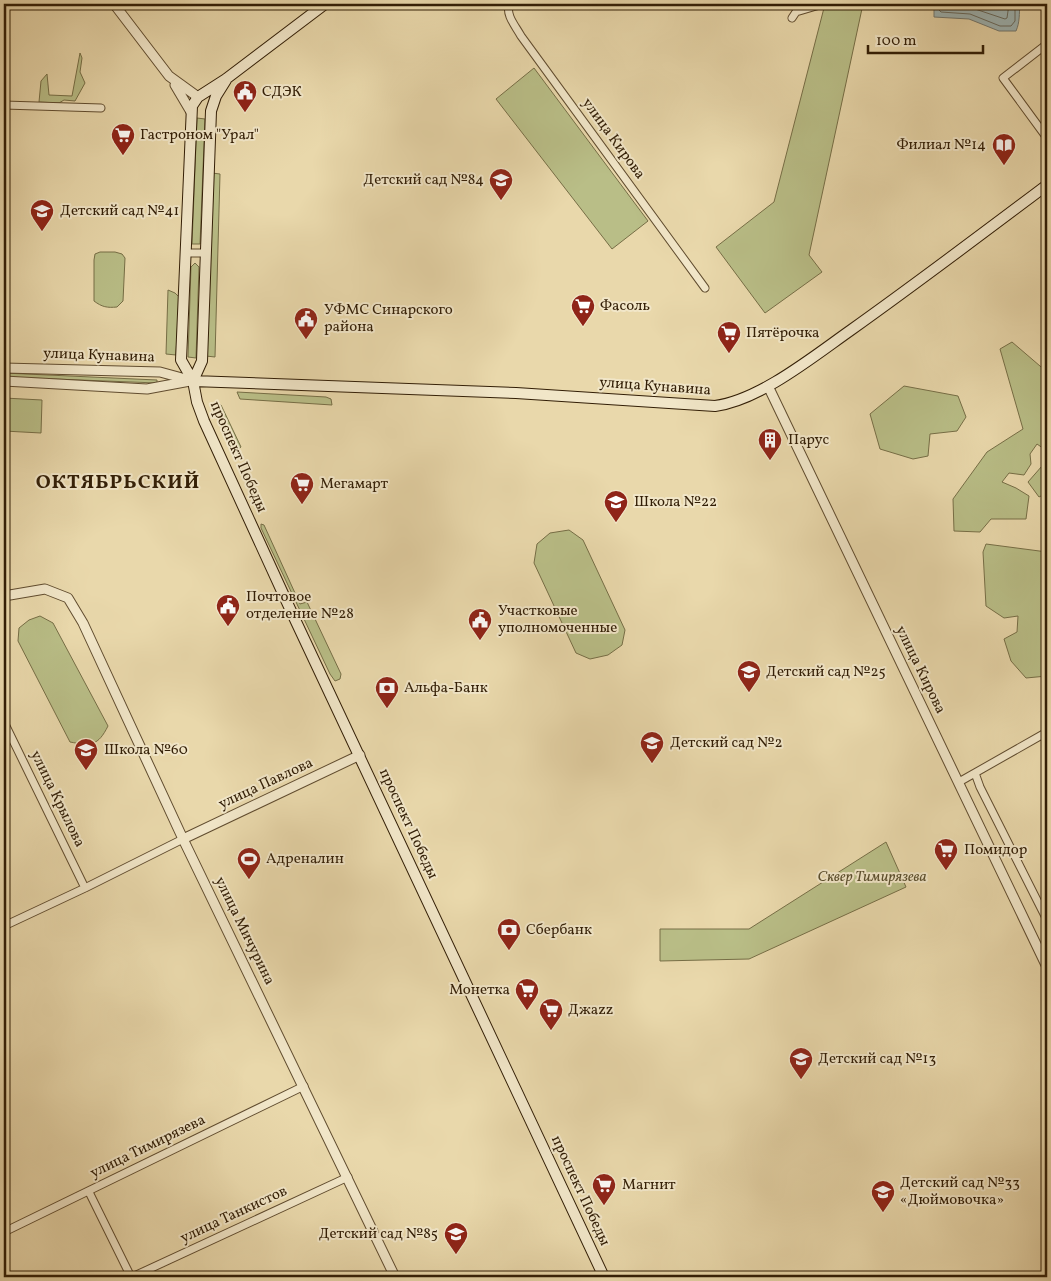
<svg xmlns="http://www.w3.org/2000/svg" width="1051" height="1281" viewBox="0 0 1051 1281" font-family="Vollkorn,serif">
<rect width="100%" height="100%" fill="#e9d8ab"/>
<filter id="stains"><feTurbulence type="fractalNoise" baseFrequency=".004" numOctaves="4"/><feColorMatrix values="0 0 0 0 .2 0 0 0 0 .09 0 0 0 0 .02 0 0 0 .5 -.17"/></filter>
<radialGradient id="worn" r=".72"><stop offset=".6" stop-color="#630" stop-opacity="0"/><stop offset="1" stop-color="#630" stop-opacity=".3"/></radialGradient>
<path fill="#b9be87" stroke="#766e46" d="M825,4H863L809,255L822,272L765,313L716,247L774,202Z
M80,53L82,58L80,72L85,83L75,101L64,100L59,103L39,102L41,81L47,74L49,95L72,96Z
M534,68L648,221L612,249L496,99Z
M197,118L205,119L200,244H192Z
M212,173L220,174L215,357L206,356Z
M100,252H115L122,254L125,258L123,301L117,307C107,308 102,307 94,301V260L95,254Z
M195,263L199,267L196,358L188,357L191,267Z
M168,290L175,293L179,297L176,355L166,354Z
M1012,342L1047,372V451L1037,444L1030,454L1031,464L1024,475L1009,473L1002,482L1016,488L1029,496L1026,519H991L980,532L954,531L953,499L987,452L1023,429L1000,349Z
M4,373L157,380V383L4,377Z
M904,386L958,396L966,417L957,431L930,434L928,456L913,459L880,449L870,414Z
M237,392L326,397L331,399L332,405L240,399Z
M4,398L42,400L41,433L4,431Z
M221,405L241,447L233,453L211,406Z
M1047,463V493L1039,497L1028,482L1042,466Z
M261,524L264,525L300,604L307,602L341,674L340,679L335,681L330,674L261,528Z
M569,530L583,540L625,630L622,645L608,655L590,659L576,653L534,563L537,544L550,533Z
M986,544L1047,552V676L1026,678L1011,661L1004,639L1017,632L1018,616L1004,618L986,606L983,552Z
M40,616L53,623L108,726C98,746 91,746 70,742L18,641L19,628L29,620Z
M886,842L906,887L749,959L660,961V929H749Z"/>
<path fill="#9eb6b6" stroke="#737970" d="M934,4H1020C1019,14 1020,22 1016,31H999L969,19L934,17Z"/>
<g fill="none" stroke-linecap="round" stroke-linejoin="round">
<path stroke="#686a5e" stroke-width="1" d="M939,4V10L941,12L970,14L1000,26H1011L1015,21V4
M946,4L948,6L972,8L1005,19L1007,18L1009,4"/>
<g stroke="#604c2f" stroke-width="9">
<path id="minor" d="M509,4C506,16 515,25 521,36L705,288
M792,18L796,12L823,4
M1047,44L1003,78L1047,138
M4,105L101,108
M185,253H206
M4,722L85,888
M975,773L980,787L1047,920
M959,782L1047,732
M4,926L85,888L183,839
M89,1192L131,1277
M4,1232L304,1086
M4,1268L8,1277
M132,1277L348,1177"/>
</g>
<g stroke="#604c2f" stroke-width="11">
<path id="tertiary" d="M114,4L169,76L198,97
M175,85L191,112
M4,368L160,372L193,381
M4,381L147,389L190,381
M768,386L1047,967
M4,596L45,589L68,598L83,623L183,839L395,1277
M183,839L360,755"/>
</g>
<g stroke="#321e06" stroke-width="12">
<path id="secondary" d="M325,4L226,79L198,97L192,106L181,360L193,381L197,402L204,421L291,611L604,1277
M193,381L516,393L715,406C760,400 814,356 851,330C917,283 982,234 1047,185
M193,381L202,361L211,111L216,96L226,80"/>
</g>
<use href="#minor" stroke="#f1e6c8" stroke-width="7"/>
<use href="#tertiary" stroke="#f1e6c8" stroke-width="9"/>
<use href="#secondary" stroke="#f1e6c8" stroke-width="10"/>
</g>
<defs>
<g id="civic-pin" transform="scale(1.25)"><path d="M0 17L-7.5 6A9.5 9.5 0 1 1 7.5 6Z" fill="#8f2418" stroke="#f1e6c8"/><path d="M-.6-6.5H3V-4.5H.6V-3L4-1V1h2V6H-6V1h2V-1L-.6-3ZM-1.2 2.5V6h2.4V2.5Z" fill="#fff"/></g>
<g id="supermarket-pin" transform="scale(1.25)"><path d="M0 17L-7.5 6A9.5 9.5 0 1 1 7.5 6Z" fill="#8f2418" stroke="#f1e6c8"/><path d="M-6-5.5h2.5l.6 2H6L4.5 2H-2.5L-4.4-4H-6ZM-1.5 3.2a1.3 1.3 0 1 0 .1 0ZM3 3.2a1.3 1.3 0 1 0 .1 0Z" fill="#fff"/></g>
<g id="library-pin" transform="scale(1.25)"><path d="M0 17L-7.5 6A9.5 9.5 0 1 1 7.5 6Z" fill="#8f2418" stroke="#f1e6c8"/><path d="M-6-4Q-3-5.5-.7-3.5V5Q-3 3-6 4ZM6-4Q3-5.5 .7-3.5V5Q3 3 6 4Z" fill="#fff"/></g>
<g id="school-pin" transform="scale(1.25)"><path d="M0 17L-7.5 6A9.5 9.5 0 1 1 7.5 6Z" fill="#8f2418" stroke="#f1e6c8"/><path d="M0-5L7-2L0 1L-7-2ZM-4 1L0 2.5L4 1V4Q0 6-4 4Z" fill="#fff"/></g>
<g id="building-pin" transform="scale(1.25)"><path d="M0 17L-7.5 6A9.5 9.5 0 1 1 7.5 6Z" fill="#8f2418" stroke="#f1e6c8"/><path d="M-4-6H4V6H1V3H-1V6H-4ZM-2.5-4.3h1.7v1.8h-1.7ZM.8-4.3h1.7v1.8H.8ZM-2.5-1h1.7V.8h-1.7ZM.8-1h1.7V.8H.8Z" fill="#fff"/></g>
<g id="bank-pin" transform="scale(1.25)"><path d="M0 17L-7.5 6A9.5 9.5 0 1 1 7.5 6Z" fill="#8f2418" stroke="#f1e6c8"/><path d="M-6-4H6V4H-6ZM0-2.3a2.3 2.3 0 1 0 0 4.6a2.3 2.3 0 1 0 0-4.6Z" fill="#fff"/></g>
<g id="stadium-pin" transform="scale(1.25)"><path d="M0 17L-7.5 6A9.5 9.5 0 1 1 7.5 6Z" fill="#8f2418" stroke="#f1e6c8"/><path d="M0-5a6.5 5 0 1 0 0 10a6.5 5 0 1 0 0-10ZM-3.5-1.8h7v3.6h-7Z" fill="#fff"/></g>
</defs>
<g fill-rule="evenodd">
<use href="#civic-pin" x="245" y="92"/>
<use href="#supermarket-pin" x="123" y="135"/>
<use href="#library-pin" x="1004" y="145"/>
<use href="#school-pin" x="501" y="180"/>
<use href="#school-pin" x="42" y="211"/>
<use href="#supermarket-pin" x="583" y="306"/>
<use href="#civic-pin" x="306" y="319"/>
<use href="#supermarket-pin" x="729" y="333"/>
<use href="#building-pin" x="770" y="440"/>
<use href="#supermarket-pin" x="302" y="484"/>
<use href="#school-pin" x="616" y="502"/>
<use href="#civic-pin" x="228" y="606"/>
<use href="#civic-pin" x="480" y="620"/>
<use href="#school-pin" x="749" y="672"/>
<use href="#bank-pin" x="387" y="688"/>
<use href="#school-pin" x="652" y="743"/>
<use href="#school-pin" x="86" y="750"/>
<use href="#supermarket-pin" x="946" y="850"/>
<use href="#stadium-pin" x="249" y="859"/>
<use href="#bank-pin" x="509" y="930"/>
<use href="#supermarket-pin" x="527" y="990"/>
<use href="#supermarket-pin" x="551" y="1010"/>
<use href="#school-pin" x="801" y="1059"/>
<use href="#supermarket-pin" x="604" y="1185"/>
<use href="#school-pin" x="883" y="1192"/>
<use href="#school-pin" x="456" y="1234"/>
</g>
<g text-anchor="middle" dominant-baseline="central" stroke-width="4" stroke-linejoin="round" paint-order="stroke">
<g font-size="15" fill="#321e06" stroke="#f1e6c8" text-anchor="start">
<text x="262" y="92">СДЭК</text>
<text x="140" y="135">Гастроном "Урал"</text>
<text x="986" y="145" text-anchor="end">Филиал №14</text>
<text x="484" y="180" text-anchor="end">Детский сад №84</text>
<text x="60" y="211">Детский сад №41</text>
<text x="600" y="306">Фасоль</text>
<text x="324" y="310">УФМС Синарского<tspan x="324" dy="17">района</tspan></text>
<text x="746" y="333">Пятёрочка</text>
<text x="788" y="440">Парус</text>
<text x="320" y="484">Мегамарт</text>
<text x="634" y="502">Школа №22</text>
<text x="246" y="597">Почтовое<tspan x="246" dy="17">отделение №28</tspan></text>
<text x="498" y="611">Участковые<tspan x="498" dy="17">уполномоченные</tspan></text>
<text x="766" y="672">Детский сад №25</text>
<text x="404" y="688">Альфа-Банк</text>
<text x="670" y="743">Детский сад №2</text>
<text x="104" y="750">Школа №60</text>
<text x="964" y="850">Помидор</text>
<text x="266" y="859">Адреналин</text>
<text x="526" y="930">Сбербанк</text>
<text x="510" y="990" text-anchor="end">Монетка</text>
<text x="568" y="1010">Джаzz</text>
<text x="818" y="1059">Детский сад №13</text>
<text x="900" y="1183">Детский сад №33<tspan x="900" dy="17">«Дюймовочка»</tspan></text>
<text x="622" y="1185">Магнит</text>
<text x="438" y="1234" text-anchor="end">Детский сад №85</text>
</g>
<g font-size="15" fill="#321e06" stroke="#f1e6c8">
<text transform="translate(613 139) rotate(54)">улица Кирова</text>
<text transform="translate(99 356) rotate(2)">улица Кунавина</text>
<text transform="translate(655 387) rotate(4)">улица Кунавина</text>
<text transform="translate(238 457) rotate(66)">проспект Победы</text>
<text transform="translate(920 670) rotate(64)">улица Кирова</text>
<text transform="translate(266 784) rotate(-25)">улица Павлова</text>
<text transform="translate(57 799) rotate(64)">улица Крылова</text>
<text transform="translate(408 824) rotate(65)">проспект Победы</text>
<text transform="translate(244 931) rotate(64)">улица Мичурина</text>
<text transform="translate(148 1147) rotate(-26)">улица Тимирязева</text>
<text transform="translate(580 1191) rotate(65)">проспект Победы</text>
<text transform="translate(234 1215) rotate(-25)">улица Танкистов</text>
</g>
<g font-size="15" font-style="italic" fill="#5a4e2d" stroke="#f1e6c8">
<text x="872" y="877">Сквер Тимирязева</text>
</g>
<g font-size="20" font-weight="bold" letter-spacing="1" fill="#321e06" stroke="#f1e6c8">
<text x="118" y="483">ОКТЯБРЬСКИЙ</text>
</g>
</g>
<rect width="1051" height="1281" fill="none" stroke="#e9d8ab" stroke-width="20"/>
<rect x="5" y="5" width="1041" height="1271" fill="none" stroke="#321e06" stroke-width="2.5"/>
<rect x="10" y="10" width="1031" height="1261" fill="none" stroke="#321e06"/>
<path d="M868 45v8h115v-8" fill="none" stroke="#321e06" stroke-width="2.5"/>
<text x="876" y="45" font-size="15" fill="#321e06" stroke="#f1e6c8" stroke-width="4" paint-order="stroke">100 m</text>
<rect width="100%" height="100%" filter="url(#stains)"/>
<rect width="100%" height="100%" fill="url(#worn)"/>
</svg>
